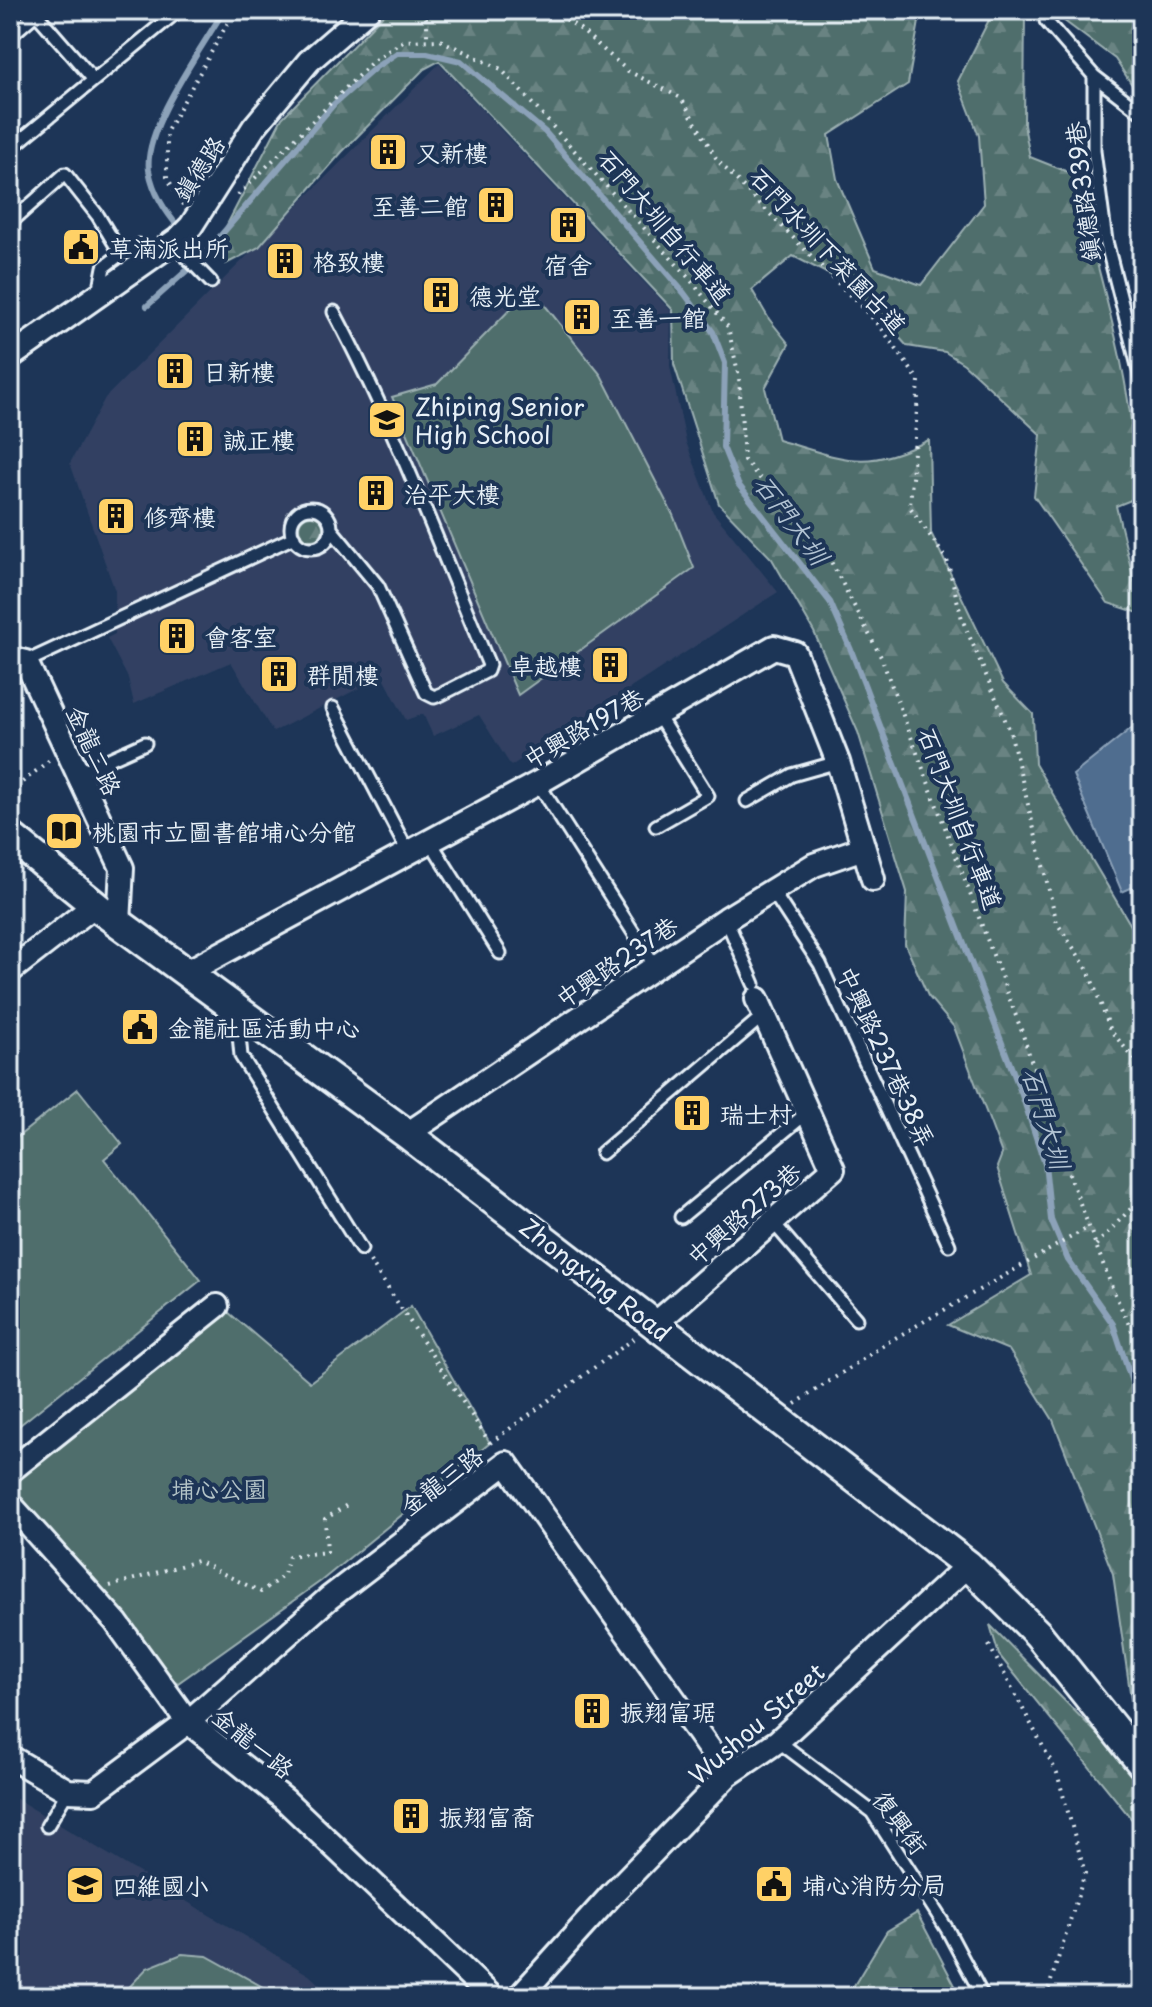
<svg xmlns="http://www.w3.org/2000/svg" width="1152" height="2007" viewBox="0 0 1152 2007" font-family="'Playpen Sans','LXGW WenKai TC',sans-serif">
<defs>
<pattern id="forest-firs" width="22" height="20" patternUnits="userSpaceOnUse" patternTransform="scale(2)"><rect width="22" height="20" fill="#506e6c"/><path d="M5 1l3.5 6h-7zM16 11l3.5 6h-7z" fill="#698382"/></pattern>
</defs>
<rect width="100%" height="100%" fill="#1d3557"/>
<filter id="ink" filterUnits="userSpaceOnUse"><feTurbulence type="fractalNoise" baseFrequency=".0125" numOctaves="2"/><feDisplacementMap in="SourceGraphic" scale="16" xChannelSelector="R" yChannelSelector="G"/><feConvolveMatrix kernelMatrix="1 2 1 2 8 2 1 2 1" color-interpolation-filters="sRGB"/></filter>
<g filter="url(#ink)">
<path fill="#314162" d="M439,64L671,311L670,366L686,442L713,512L778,592L511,766L479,715L433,736L423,714L406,720L383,676L273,732L231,662L134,704L128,678L107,638L115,634V591L70,463L105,398Z
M10,1795L309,1975L333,1997H10Z"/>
<path fill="url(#forest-firs)" stroke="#9cb0b2" stroke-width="2" d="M388,10H691L699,17L707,10H921L908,84L829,135L837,179L875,268L921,285L984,204L979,136L958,81L994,10H1025L1024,125L1030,157L1073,174C1099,273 1138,395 1136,498L1116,506L1142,614L1108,603L1034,496L1041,435L964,364L945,352L907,346L854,287L793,256L752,290L769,319L789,344L765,388L778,440C844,459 863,473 929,440L931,533L1003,683L1033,714L1035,764L1133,929L1142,962V1728L1134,1719L1113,1574L1053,1420L1009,1350L948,1325L1031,1275L997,1167L1002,1154L954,1027L928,996L905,944L907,892L858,732L814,632L772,559L719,504L674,364L673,310L439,61L424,69L342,152L259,247L226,264L216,246L282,118Z
M1063,10H1142V100L1115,59L1063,20Z
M299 528a12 12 0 1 1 24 0a12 12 0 1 1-24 0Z
M990,1625L1124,1761L1142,1786V1832L999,1655Z
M917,1913L961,1997H847L887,1931Z"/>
<path fill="#506e6c" stroke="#9cb0b2" stroke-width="2" d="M531,288L601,375L673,515L694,568L518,695L392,397L437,384Z
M78,1089L122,1144L104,1159L201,1280L10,1433V1143Z
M411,1306L490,1443L321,1581L178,1683L149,1663L10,1490V1477L228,1312L310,1382Z
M182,1954L207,1956L281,1997H120L147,1968Z"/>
<path fill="#4f6d8f" stroke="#8ca2b9" stroke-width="2" d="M1139,722L1142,883L1122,892L1073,775Z"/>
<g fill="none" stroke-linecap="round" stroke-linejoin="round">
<path stroke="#8ca2b9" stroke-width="6" d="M180,229C165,211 153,193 149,170C143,128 203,47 224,10
M187,237L203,256
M147,306L203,256L334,104L376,67L397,53H427L461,61L545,132L684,293L713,332L725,363L723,447L738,484L830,602L851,650L1022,1095L1045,1164L1051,1220L1068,1260L1113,1324L1142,1413"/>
<g stroke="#e8f1f8" stroke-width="17">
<path id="service" d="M33,10L94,80
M1047,10L1046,21L1094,76V151L1106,241L1142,382
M10,36L40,10
M1094,76L1142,113
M10,149L179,10
M10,223L65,174L98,216L121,254L104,267L99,293
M173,243L211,282
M121,254L139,245
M291 528a20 20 0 1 1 40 0a20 20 0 1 1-40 0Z
M331,529L378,586L426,693L434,697L442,694L487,671L489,665C439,546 395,427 334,312
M26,662L294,537
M333,708L408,852
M78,773L145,743
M538,783L655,966
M747,801L792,775L838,762
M656,826L708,796L657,714
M430,841L500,953
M773,892L820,964L949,1245
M726,919L754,984
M237,1014L241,1056L361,1249
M602,1153L764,1015
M681,1217L808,1112
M772,1221L856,1319
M778,1741L872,1812L947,1929L983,1997
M47,1826L68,1791"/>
</g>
<g stroke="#e8f1f8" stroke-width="28">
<path id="minor" d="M10,357L178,239L191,226L254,127L309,61L368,10
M10,658L26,662L122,868L119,923
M10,971L95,905
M187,972L538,783L774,647L795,653L838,762L873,879
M407,1134L726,919L814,865L863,848
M655,1324L833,1169L757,999
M10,1471L217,1306
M10,1504L116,1622L188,1722L285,1800L492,1997
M10,1757L68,1791L94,1792L188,1722L329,1598L506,1463L728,1775
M519,1997L612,1894L728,1775L778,1741L968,1565"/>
</g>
<g stroke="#e8f1f8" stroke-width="34">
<path id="tertiary" d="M10,836L101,910L407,1134L968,1565L1038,1634L1142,1764"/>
</g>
<path stroke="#e8f1f8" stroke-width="4" stroke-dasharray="2 6" stroke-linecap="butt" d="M423,10L427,21V40
M553,10L580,29L628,71L681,98L718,161L880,326L919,381L910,507L947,560L962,619L1010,731L1057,923L1088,970L1111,1031L1142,1068
M238,195L373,61L403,41L440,40L501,69L688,277L728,327L739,377L744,460L828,556L881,657L1022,1032L1062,1156L1113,1290L1142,1353
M183,205L167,177V131L235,10
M10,792L51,759
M1096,1245L1142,1197
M370,1261L490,1443
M795,1404L890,1341L1089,1227
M490,1443L635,1338
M110,1586L197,1561L261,1592L284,1575L289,1556L327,1552L325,1519L350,1503
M989,1645L1057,1773L1085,1873L1046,1997"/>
<use href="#service" stroke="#1d3557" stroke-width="11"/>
<use href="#minor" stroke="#1d3557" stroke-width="22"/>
<use href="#tertiary" stroke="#1d3557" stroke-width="28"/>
</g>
</g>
<defs>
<g id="building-square" transform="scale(2)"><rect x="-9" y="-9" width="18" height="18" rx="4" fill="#ffd166" stroke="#1d3557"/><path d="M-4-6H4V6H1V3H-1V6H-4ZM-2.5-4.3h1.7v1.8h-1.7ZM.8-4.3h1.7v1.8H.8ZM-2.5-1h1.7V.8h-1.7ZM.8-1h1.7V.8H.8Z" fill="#111"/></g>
<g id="civic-square" transform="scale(2)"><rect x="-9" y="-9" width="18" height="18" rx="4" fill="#ffd166" stroke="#1d3557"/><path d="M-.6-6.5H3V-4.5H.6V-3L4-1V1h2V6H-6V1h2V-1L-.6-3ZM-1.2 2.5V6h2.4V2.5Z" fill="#111"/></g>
<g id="school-square" transform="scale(2)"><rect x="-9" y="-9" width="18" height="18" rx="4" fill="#ffd166" stroke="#1d3557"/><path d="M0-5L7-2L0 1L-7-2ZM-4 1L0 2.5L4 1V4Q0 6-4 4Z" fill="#111"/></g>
<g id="library-square" transform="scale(2)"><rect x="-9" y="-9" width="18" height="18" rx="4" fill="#ffd166" stroke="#1d3557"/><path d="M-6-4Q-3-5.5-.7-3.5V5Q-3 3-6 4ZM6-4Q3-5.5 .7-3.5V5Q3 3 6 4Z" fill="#111"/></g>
</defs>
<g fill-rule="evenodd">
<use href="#building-square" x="388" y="152"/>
<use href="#building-square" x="496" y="205"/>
<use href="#building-square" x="568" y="225"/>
<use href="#civic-square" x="81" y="247"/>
<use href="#building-square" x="285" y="261"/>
<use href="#building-square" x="441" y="295"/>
<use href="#building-square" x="582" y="317"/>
<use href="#building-square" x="175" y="371"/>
<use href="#school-square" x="387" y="420"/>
<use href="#building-square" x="195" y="439"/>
<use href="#building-square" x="376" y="493"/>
<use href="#building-square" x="116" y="516"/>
<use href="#building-square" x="177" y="636"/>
<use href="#building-square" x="610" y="665"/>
<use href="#building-square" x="279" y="674"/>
<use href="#library-square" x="64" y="831"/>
<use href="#civic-square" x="140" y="1027"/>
<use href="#building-square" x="692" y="1113"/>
<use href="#building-square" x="592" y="1711"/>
<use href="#building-square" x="411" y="1816"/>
<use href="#civic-square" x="774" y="1884"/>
<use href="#school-square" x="85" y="1885"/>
</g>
<g text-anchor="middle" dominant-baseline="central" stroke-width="8" stroke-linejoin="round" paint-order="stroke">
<g font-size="24" fill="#e8f1f8" stroke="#1d3557" text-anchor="start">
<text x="416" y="152">又新樓</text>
<text x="468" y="205" text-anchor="end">至善二館</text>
<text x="109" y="247">草湳派出所</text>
<text x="313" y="261">格致樓</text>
<text x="568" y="264" text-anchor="middle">宿舍</text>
<text x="469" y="295">德光堂</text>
<text x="610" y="317">至善一館</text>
<text x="203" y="371">日新樓</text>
<text x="415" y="406">Zhiping Senior<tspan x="415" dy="28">High School</tspan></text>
<text x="223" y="439">誠正樓</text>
<text x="404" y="493">治平大樓</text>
<text x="144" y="516">修齊樓</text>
<text x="205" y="636">會客室</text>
<text x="582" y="665" text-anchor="end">卓越樓</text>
<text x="307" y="674">群閒樓</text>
<text x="92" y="831">桃園市立圖書館埔心分館</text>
<text x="168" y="1027">金龍社區活動中心</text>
<text x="720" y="1113">瑞士村</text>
<text x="620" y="1711">振翔富琚</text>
<text x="439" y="1816">振翔富裔</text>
<text x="802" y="1884">埔心消防分局</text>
<text x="113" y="1885">四維國小</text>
</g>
<g font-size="24" fill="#e8f1f8" stroke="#1d3557">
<text transform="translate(198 168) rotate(-57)">鎮德路</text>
<text transform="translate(1082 192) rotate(-97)">鎮德路339巷</text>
<text transform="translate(666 226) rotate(50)">石門大圳自行車道</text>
<text transform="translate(829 250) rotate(47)">石門水圳下菜園古道</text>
<text transform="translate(583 727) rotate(-30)">中興路197巷</text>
<text transform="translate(95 750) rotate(65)">金龍二路</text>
<text transform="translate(961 818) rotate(69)">石門大圳自行車道</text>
<text transform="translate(616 961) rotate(-34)">中興路237巷</text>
<text transform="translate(887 1056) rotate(65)">中興路237巷38弄</text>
<text transform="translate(743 1213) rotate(-41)">中興路273巷</text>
<text transform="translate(596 1279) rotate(38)">Zhongxing Road</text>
<text transform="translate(441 1480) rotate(-37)">金龍三路</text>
<text transform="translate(756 1723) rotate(-41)">Wushou Street</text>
<text transform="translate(254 1742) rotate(39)">金龍一路</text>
<text transform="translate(901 1822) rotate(53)">復興街</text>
</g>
<g font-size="24" fill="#b3c3c7" stroke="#1d3557">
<text x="219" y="1488">埔心公園</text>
</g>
<g font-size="26" font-style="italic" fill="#b2c3d3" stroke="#1d3557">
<text transform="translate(792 519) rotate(53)">石門大圳</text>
<text transform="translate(1047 1118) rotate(73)">石門大圳</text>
</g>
</g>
<rect width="1152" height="2007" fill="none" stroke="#1d3557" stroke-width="40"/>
<rect x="20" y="20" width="1112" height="1967" fill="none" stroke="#e8f1f8" stroke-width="3" filter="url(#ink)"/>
</svg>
